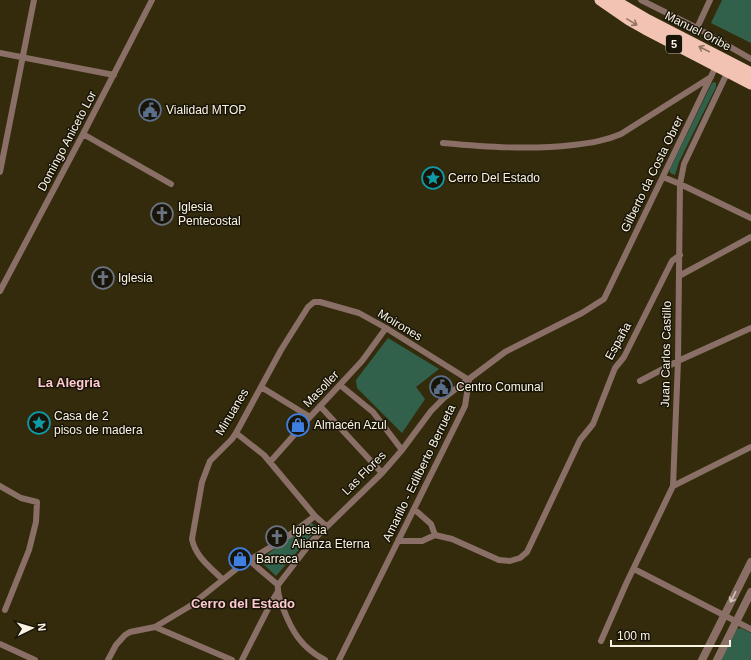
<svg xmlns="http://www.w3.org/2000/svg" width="751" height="660" viewBox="0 0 751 660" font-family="Helvetica,sans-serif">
<rect width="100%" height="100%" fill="#342b0d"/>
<path fill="#32614b" d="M722,0H751V43L711,23Z
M714,82L716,83V87L679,162L675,175L670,173V169L712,83Z
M388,338L439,369L416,387L425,399L402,433L357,388L356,380Z
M311,523L317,527L316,530L276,576L259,560Z
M741,628L751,633V660H721L737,629Z"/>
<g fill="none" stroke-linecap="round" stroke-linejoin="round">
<path stroke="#8a6f66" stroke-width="6" d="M641,0L697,28L751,59
M697,28L710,0
M0,53L114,75
M83,134L171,184
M443,143C487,147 530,150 573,145C590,143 605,141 621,134L711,77
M0,172L34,0
M663,177L680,184L751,218
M679,276L751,237
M0,291L83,134L152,0
M640,381L678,361L751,328
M340,385L373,412L402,450
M261,387L310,417
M320,406L382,473
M236,433L264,455L315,516L326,526
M270,462L310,417L362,361L386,328
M0,486L21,498L37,502L36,522L29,550L5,610
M673,486L751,447
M414,509L431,524L435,535
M398,541H422L435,535L452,539L499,560L510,561L520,558L527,552L580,440L593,424L615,368L624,357L672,261L680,255
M250,561L278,585C277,594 280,600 283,608C292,632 302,648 325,660
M634,569L751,629
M222,579C210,567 195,556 192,539L202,482L210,461L232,439L236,433L281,350L308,307L314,302H320L359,313L386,328L469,380
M278,585L312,541L382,473L402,450L431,411L445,397L505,352L582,313L604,299L717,64
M155,627L232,660
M601,641L626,584L673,486L678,361L680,184L684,164L729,69
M0,644L35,660
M108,660L116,645L125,635L130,632L155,627L190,606L240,566L287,537L315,516
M242,660L272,601L277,593
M339,660L465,406L469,380"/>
<path stroke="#8a6f66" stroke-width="8" d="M702,660L751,562
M717,660L751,592"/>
<path stroke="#f2c2b2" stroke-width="11" d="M600,0L629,20L645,29L751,84
M614,0L648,20L751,73"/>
</g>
<defs><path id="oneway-shaft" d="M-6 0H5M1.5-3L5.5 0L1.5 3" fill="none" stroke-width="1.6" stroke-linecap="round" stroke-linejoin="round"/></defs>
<g stroke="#907466">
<use href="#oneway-shaft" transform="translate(632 22) rotate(31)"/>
<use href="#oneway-shaft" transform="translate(704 49) rotate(-153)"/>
</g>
<use stroke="#d3c5b7" href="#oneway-shaft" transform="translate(733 597) rotate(117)"/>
<defs>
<g id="civic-ring" transform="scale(1.15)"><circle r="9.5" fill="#181408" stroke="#5c6f8a" stroke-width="1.5"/><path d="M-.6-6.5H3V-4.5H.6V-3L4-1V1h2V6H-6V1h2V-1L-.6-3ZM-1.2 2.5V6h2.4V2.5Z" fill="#5c6f8a"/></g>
<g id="sight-ring" transform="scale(1.15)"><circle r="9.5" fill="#181408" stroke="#0f9aa8" stroke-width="1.5"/><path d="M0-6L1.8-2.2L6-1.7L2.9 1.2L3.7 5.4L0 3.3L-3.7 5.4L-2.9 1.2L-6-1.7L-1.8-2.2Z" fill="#0f9aa8"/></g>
<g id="church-ring" transform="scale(1.15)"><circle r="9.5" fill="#181408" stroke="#6b7280" stroke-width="1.5"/><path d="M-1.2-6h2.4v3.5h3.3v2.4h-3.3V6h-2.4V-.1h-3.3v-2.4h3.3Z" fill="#6b7280"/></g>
<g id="shop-ring" transform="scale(1.15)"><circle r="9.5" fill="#181408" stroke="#3f7fe0" stroke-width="1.5"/><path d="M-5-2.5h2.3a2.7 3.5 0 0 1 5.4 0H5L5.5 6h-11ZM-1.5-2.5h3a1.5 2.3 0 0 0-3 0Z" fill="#3f7fe0"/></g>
</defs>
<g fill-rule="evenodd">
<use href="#civic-ring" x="150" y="110"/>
<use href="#sight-ring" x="433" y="178"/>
<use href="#church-ring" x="162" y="214"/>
<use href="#church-ring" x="103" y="278"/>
<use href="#civic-ring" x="441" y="387"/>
<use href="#sight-ring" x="39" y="423"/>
<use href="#shop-ring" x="298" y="425"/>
<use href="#church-ring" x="277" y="537"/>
<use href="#shop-ring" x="240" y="559"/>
</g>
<g text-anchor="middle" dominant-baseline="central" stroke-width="3" stroke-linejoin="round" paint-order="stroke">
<rect fill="#181408" stroke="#b6b1a1" stroke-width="1" x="666" y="35" width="16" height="18" rx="3"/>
<g font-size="11" font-weight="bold" fill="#faf4e3">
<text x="674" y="44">5</text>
</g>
<g font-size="12" fill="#faf4e3" stroke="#181408">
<text transform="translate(698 31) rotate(27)">Manuel Oribe</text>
<text transform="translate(67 141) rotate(-62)">Domingo Aniceto Lor</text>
<text transform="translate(652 174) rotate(-64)">Gilberto da Costa Obrer</text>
<text transform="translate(400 325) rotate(31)">Moirones</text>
<text transform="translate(618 341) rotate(-61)">España</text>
<text transform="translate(666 354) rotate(-89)">Juan Carlos Castillo</text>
<text transform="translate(321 389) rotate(-46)">Masoller</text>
<text transform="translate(232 412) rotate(-59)">Minuanes</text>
<text transform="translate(364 473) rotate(-45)">Las Flores</text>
<text transform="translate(419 473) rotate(-64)">Amarillo - Edilberto Berrueta</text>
</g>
<g font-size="12" fill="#faf4e3" stroke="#181408" text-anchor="start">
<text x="166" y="110">Vialidad MTOP</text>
<text x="448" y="178">Cerro Del Estado</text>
<text x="178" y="207">Iglesia<tspan x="178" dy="14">Pentecostal</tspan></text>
<text x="118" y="278">Iglesia</text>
<text x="456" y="387">Centro Comunal</text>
<text x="54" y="416">Casa de 2<tspan x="54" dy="14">pisos de madera</tspan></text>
<text x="314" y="425">Almacén Azul</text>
<text x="292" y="530">Iglesia<tspan x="292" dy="14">Alianza Eterna</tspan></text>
<text x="256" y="559">Barraca</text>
</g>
<g font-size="13" font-weight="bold" fill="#ffcacf" stroke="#181408">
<text x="69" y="382">La Alegria</text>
<text x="243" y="603">Cerro del Estado</text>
</g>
</g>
<g transform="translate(32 628) rotate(85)" stroke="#181408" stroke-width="3" paint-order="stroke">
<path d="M0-3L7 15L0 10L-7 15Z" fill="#faf4e3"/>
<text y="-6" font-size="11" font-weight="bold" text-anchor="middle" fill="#faf4e3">N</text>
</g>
<path d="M611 640v6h119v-6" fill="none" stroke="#faf4e3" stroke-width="2"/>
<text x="617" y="640" font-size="12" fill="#faf4e3" stroke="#181408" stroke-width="3" paint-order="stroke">100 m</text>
</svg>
